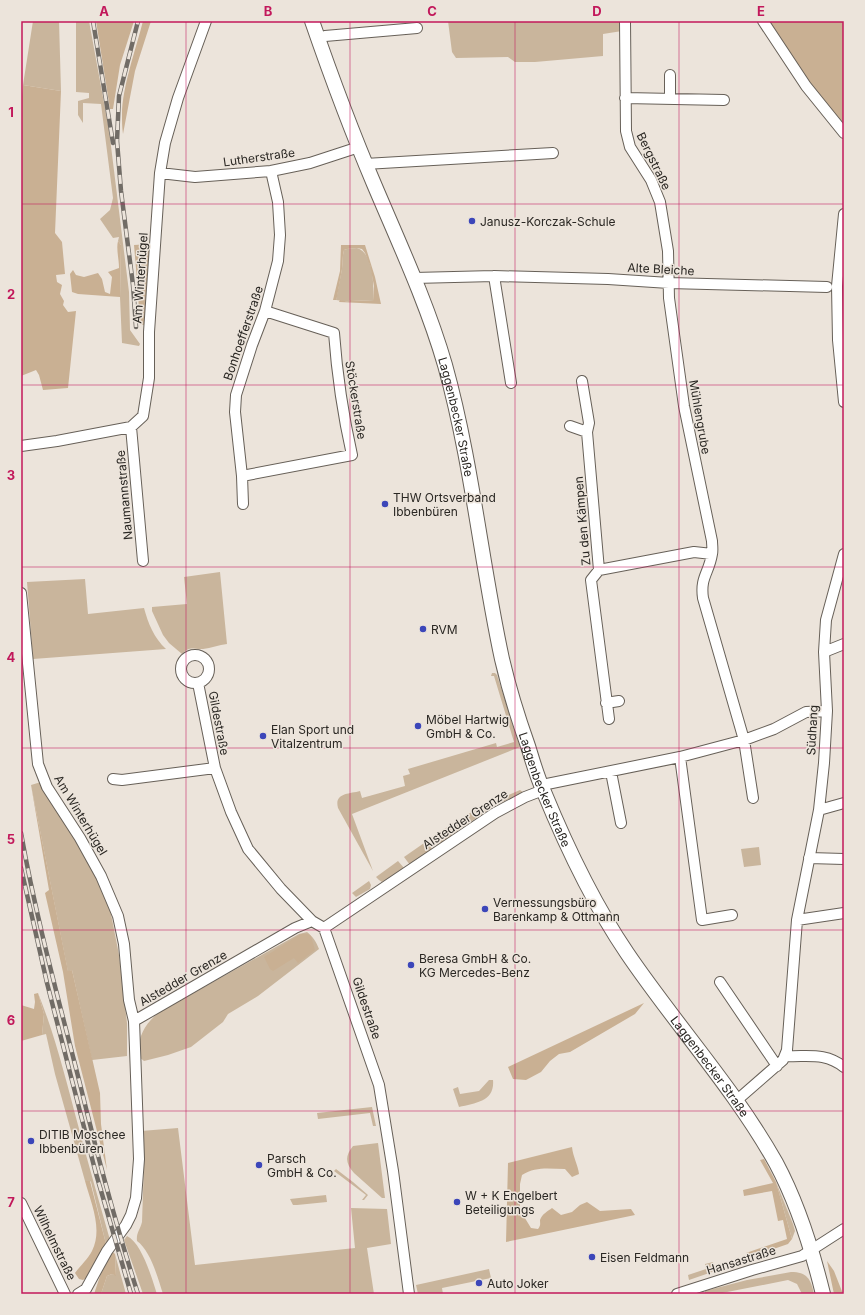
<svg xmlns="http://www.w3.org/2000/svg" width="865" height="1315" viewBox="0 0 865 1315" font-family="Inter,sans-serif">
<rect width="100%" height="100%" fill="#ece4db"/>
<path fill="#c9b59c" d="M33,21H59L61,91L23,85Z
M76,21H89L109,130L129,292L130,330L140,344L139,346L122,343L120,297L121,245L118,241L119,237L113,238L100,219L110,210L113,198L101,104L83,103V123L78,115V101L89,98V93L76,92Z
M448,21H622V31L603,34V56L535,62H515L508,57L456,58L452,52Z
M357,248C374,253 374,287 373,301L350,300L349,302L336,300L342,269L343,255L344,250L347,249Z
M220,572L227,644C219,645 211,648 203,649C193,650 191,645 182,654L169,643L163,635L152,611V607L187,604L184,577Z
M85,579L88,614L144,608C148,623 154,638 166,649L33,659L27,582Z
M492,673H495L497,675L520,747L352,814L373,871L338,808C334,793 349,794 360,791L362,798L405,786L403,776L410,774L408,769L496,743L497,747L514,742L494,676H491Z
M41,782L92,864L111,914L119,955L127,1023V1056L92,1060L72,970L68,972L31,785Z
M520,790L523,792L496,805L495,801Z
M488,804L491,808L469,823L464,816Z
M458,820L463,827L438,845L432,837Z
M427,841L432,849L410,865L404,857Z
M759,847L761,865L744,867L741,849Z
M398,861L404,868L384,881L382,882L379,880L376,877Z
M369,881L371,885L370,889L356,897L352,893Z
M307,932C313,937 316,941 319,949L258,996L228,1014L223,1022L191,1047L168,1055L144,1061L139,1057C137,1038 144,1025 158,1013L299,934Z
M38,993C55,1035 66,1080 78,1125C88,1163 99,1201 110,1240L106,1245L105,1240L91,1182L90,1181H85L55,1074L46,1034L42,1035L44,1014Z
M489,1080H493C495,1101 476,1103 459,1107L453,1089L458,1087L460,1094L479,1091Z
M372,1107L376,1126H373L370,1113L318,1119L317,1113Z
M178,1128L195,1265L355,1248L351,1208L387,1209L391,1244L367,1248L374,1294H163C158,1279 151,1251 137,1241C136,1233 140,1230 142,1222L144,1164L141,1131Z
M378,1143L385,1198H382L354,1173C345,1163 345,1156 353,1146Z
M336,1169L353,1182L368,1195L364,1200H362L366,1195L334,1171Z
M776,1182L793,1224L795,1231L792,1239Z
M326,1195L327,1202L297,1205H293L290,1199Z
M127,1236C142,1243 152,1279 157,1294H143L124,1240Z
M115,1254L126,1294H101L107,1276L112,1274L116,1275Z
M713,1262L715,1271L689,1280L688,1275L706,1269L705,1264Z
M489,1269L491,1278L442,1288L443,1294H418L416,1285Z
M791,1272C807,1272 811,1279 814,1294H802L797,1284L788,1280L717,1294H705V1291L747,1280Z"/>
<path fill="#c9b093" d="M96,21H134L120,65L113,109H110Z
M143,21H151L135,71L123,134C122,127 122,121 122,115C122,87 136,49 143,21Z
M768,21H844V128L808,83Z
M23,85L61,91L55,233L62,242L65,274L56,275L57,282L62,285L60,294L64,301L63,305L68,312L76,311L68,388L43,390L39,375L36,370L21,376V108Z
M118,241L121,245L120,297L78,294L72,292L70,274L73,270L76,275L84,277L98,273L102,279L105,292L110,294L112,277L108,272L119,268C119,259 116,249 118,241Z
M150,244L147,326L140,324L137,280L134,245Z
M341,245H365L375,277L381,304L339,302L340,300L349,302L350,300L373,301L374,286L370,265L365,253L362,249L357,248L347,249L344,250L343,255L342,269L337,297L336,300H333L340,271Z
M31,785L68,971L72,970L100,1093L101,1124L107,1170L75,1046L63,972L45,893L49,890Z
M301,934H308L311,936L315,950L298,963L294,958L273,971L270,969L264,957Z
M38,993L44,1014L42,1035L21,1041V1005L34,1009L35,1002L34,994Z
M644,1003L635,1014L570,1052L559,1054L550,1061L541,1072L526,1080L513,1079L508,1067Z
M572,1147C573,1157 578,1165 579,1174L572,1177L565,1169C550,1169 536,1166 522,1175L520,1184V1210L531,1228L538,1229C541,1225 540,1224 540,1220C542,1214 548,1211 552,1208L561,1215L572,1212L580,1205L587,1202L600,1211L631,1209L635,1215L506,1242L508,1163Z
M764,1159L776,1182L792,1239L788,1244L748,1258L746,1253L787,1239L783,1220L778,1221L772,1191L744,1196L743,1190L773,1183L760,1160Z
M85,1181H90L105,1240L106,1245L89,1276L83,1280L79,1279L75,1273C80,1266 88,1259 92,1251C103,1229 91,1203 85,1181Z
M112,1251L115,1254L116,1276L112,1274L107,1276L101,1294H94L100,1276Z
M827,1261L834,1271L843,1294H834Z"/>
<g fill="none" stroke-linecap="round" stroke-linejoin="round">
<g stroke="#676058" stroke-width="12">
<path id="street" d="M625,21L626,131L630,147L651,180L660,202L668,251L669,298L684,406L712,541C712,545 713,550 712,554C709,573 700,577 703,598L744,740L753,798
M763,21L806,86L844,133
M318,39L325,36L417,28
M625,98L724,100
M670,98V75
M365,164L553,153
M160,173L195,177L271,171L310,163L359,147
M844,214L837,286L838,340L844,402
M494,276L511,383
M414,278L494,276L608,279L669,283L827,287
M582,381L589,423L587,432L599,570L591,580L609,719
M570,426L587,432
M131,427L143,561
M21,446L57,441L131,427L143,416L149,378V332L160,173L165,143L178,98L206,21
M242,476L352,455C343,415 337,374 334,333L265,311
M243,504L242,476L235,412L236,395L252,345L265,311L278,261L280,235L278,202L271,171
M599,570L694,552L712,554
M21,593L38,764L47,787L80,838L101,876L118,916L124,944L129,1000L134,1021
M824,652L844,644
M181 669a14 14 0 1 1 28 0a14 14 0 1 1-28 0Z
M198,683L215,768L231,812L248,849L281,889L312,921L324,928L379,1085L393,1171L409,1294
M606,703L619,701
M680,757L702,920L732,915
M611,772L621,823
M113,779L122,780L215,768
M819,810L844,803
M809,858L844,859
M797,920L844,913
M324,928L495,813L525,797L538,792L547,784L680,757L744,740L774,729L806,712L827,711
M720,982L777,1066
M786,1056C808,1057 825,1052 844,1067
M736,1101L783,1060L787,1050L797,920L819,810L824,763L827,711L824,652L826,620L844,554
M21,1203L65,1294
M78,1294L86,1289L107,1251L126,1225L131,1215L136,1198L139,1159L134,1021L295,928L312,921
M677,1294L752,1270L802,1256L844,1229"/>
</g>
<g stroke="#676058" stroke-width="16">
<g id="secondary">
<path id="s1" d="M312,21C331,76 351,130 374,184C399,243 427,303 445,365C472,462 481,562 502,659C509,689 518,718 528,746C533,762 537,777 544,792C567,848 593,903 627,953C675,1024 734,1088 776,1163C798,1204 812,1249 823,1294"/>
</g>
</g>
<use href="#street" stroke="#fff" stroke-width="10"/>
<use href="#secondary" stroke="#fff" stroke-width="14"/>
<g stroke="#716c66" stroke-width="4.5">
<path id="rail" d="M93,21L113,143
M136,327L133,285L121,191L117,141L119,96L138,21
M21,833C36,918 59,1001 80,1084C97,1154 116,1225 138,1294
M21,868L47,983L95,1170L131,1294"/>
</g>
<use href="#rail" stroke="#ece4db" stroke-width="3" stroke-dasharray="9" stroke-linecap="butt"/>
</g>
<path fill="none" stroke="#c2185b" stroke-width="1" stroke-opacity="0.55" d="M186,21V1294M350,21V1294M515,21V1294M679,21V1294M21,204H844M21,385H844M21,567H844M21,748H844M21,930H844M21,1111H844"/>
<g fill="#3c46b9" stroke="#ece4db" stroke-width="1.5">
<circle cx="472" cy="221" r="4"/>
<circle cx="385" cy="504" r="4"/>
<circle cx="423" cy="629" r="4"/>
<circle cx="418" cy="726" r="4"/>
<circle cx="263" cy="736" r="4"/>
<circle cx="485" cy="909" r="4"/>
<circle cx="411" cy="965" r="4"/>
<circle cx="31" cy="1141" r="4"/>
<circle cx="259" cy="1165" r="4"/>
<circle cx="457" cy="1202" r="4"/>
<circle cx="592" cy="1257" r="4"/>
<circle cx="479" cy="1283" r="4"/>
</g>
<g text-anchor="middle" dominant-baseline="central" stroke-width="3" stroke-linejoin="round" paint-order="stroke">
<g font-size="12" fill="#2a2723" stroke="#ece4db">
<text transform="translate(259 157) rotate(-8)">Lutherstraße</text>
<text transform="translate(654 161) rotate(64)">Bergstraße</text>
<text transform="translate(661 269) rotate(3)">Alte Bleiche</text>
<text transform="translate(140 278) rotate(-86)">Am Winterhügel</text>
<text transform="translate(243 333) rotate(-71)">Bonhoefferstraße</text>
<text transform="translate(356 400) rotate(81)">Stöckerstraße</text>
<text stroke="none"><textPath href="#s1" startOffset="422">Laggenbecker Straße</textPath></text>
<text transform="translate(700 417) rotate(80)">Mühlengrube</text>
<text transform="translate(124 495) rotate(-95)">Naumannstraße</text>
<text transform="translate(582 521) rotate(-95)">Zu den Kämpen</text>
<text transform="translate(219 723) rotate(79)">Gildestraße</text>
<text transform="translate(812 730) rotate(-87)">Südhang</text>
<text stroke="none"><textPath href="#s1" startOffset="806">Laggenbecker Straße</textPath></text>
<text transform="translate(81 815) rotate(59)">Am Winterhügel</text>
<text transform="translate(465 819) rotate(-33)">Alstedder Grenze</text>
<text transform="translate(183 978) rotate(-30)">Alstedder Grenze</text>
<text transform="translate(367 1008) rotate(71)">Gildestraße</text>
<text stroke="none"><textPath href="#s1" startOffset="1130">Laggenbecker Straße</textPath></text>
<text transform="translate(55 1243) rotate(64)">Wilhelmstraße</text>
<text transform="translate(741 1260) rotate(-17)">Hansastraße</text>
</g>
<g font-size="12" fill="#2a2723" stroke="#ece4db" text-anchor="start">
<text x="480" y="221">Janusz-Korczak-Schule</text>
<text x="393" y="497">THW Ortsverband<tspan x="393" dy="14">Ibbenbüren</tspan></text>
<text x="431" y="629">RVM</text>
<text x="426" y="719">Möbel Hartwig<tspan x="426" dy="14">GmbH &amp; Co.</tspan></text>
<text x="271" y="729">Elan Sport und<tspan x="271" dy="14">Vitalzentrum</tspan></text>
<text x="493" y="902">Vermessungsbüro<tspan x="493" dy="14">Barenkamp &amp; Ottmann</tspan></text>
<text x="419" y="958">Beresa GmbH &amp; Co.<tspan x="419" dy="14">KG Mercedes-Benz</tspan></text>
<text x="39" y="1134">DITIB Moschee<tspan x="39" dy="14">Ibbenbüren</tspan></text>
<text x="267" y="1158">Parsch<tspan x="267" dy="14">GmbH &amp; Co.</tspan></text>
<text x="465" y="1195">W + K Engelbert<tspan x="465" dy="14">Beteiligungs</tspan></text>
<text x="600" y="1257">Eisen Feldmann</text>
<text x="487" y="1283">Auto Joker</text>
</g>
</g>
<rect width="865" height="1315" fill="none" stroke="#ece4db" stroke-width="44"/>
<rect x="22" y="22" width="821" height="1271" fill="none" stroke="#c2185b" stroke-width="1.5"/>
<g font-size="13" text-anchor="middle" font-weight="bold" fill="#c2185b">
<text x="104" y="16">A</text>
<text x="268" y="16">B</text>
<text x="432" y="16">C</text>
<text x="597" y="16">D</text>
<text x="761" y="16">E</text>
<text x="11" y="117">1</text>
<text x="11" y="299">2</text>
<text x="11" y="480">3</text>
<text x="11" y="662">4</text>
<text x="11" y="844">5</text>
<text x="11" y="1025">6</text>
<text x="11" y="1207">7</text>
</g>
</svg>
